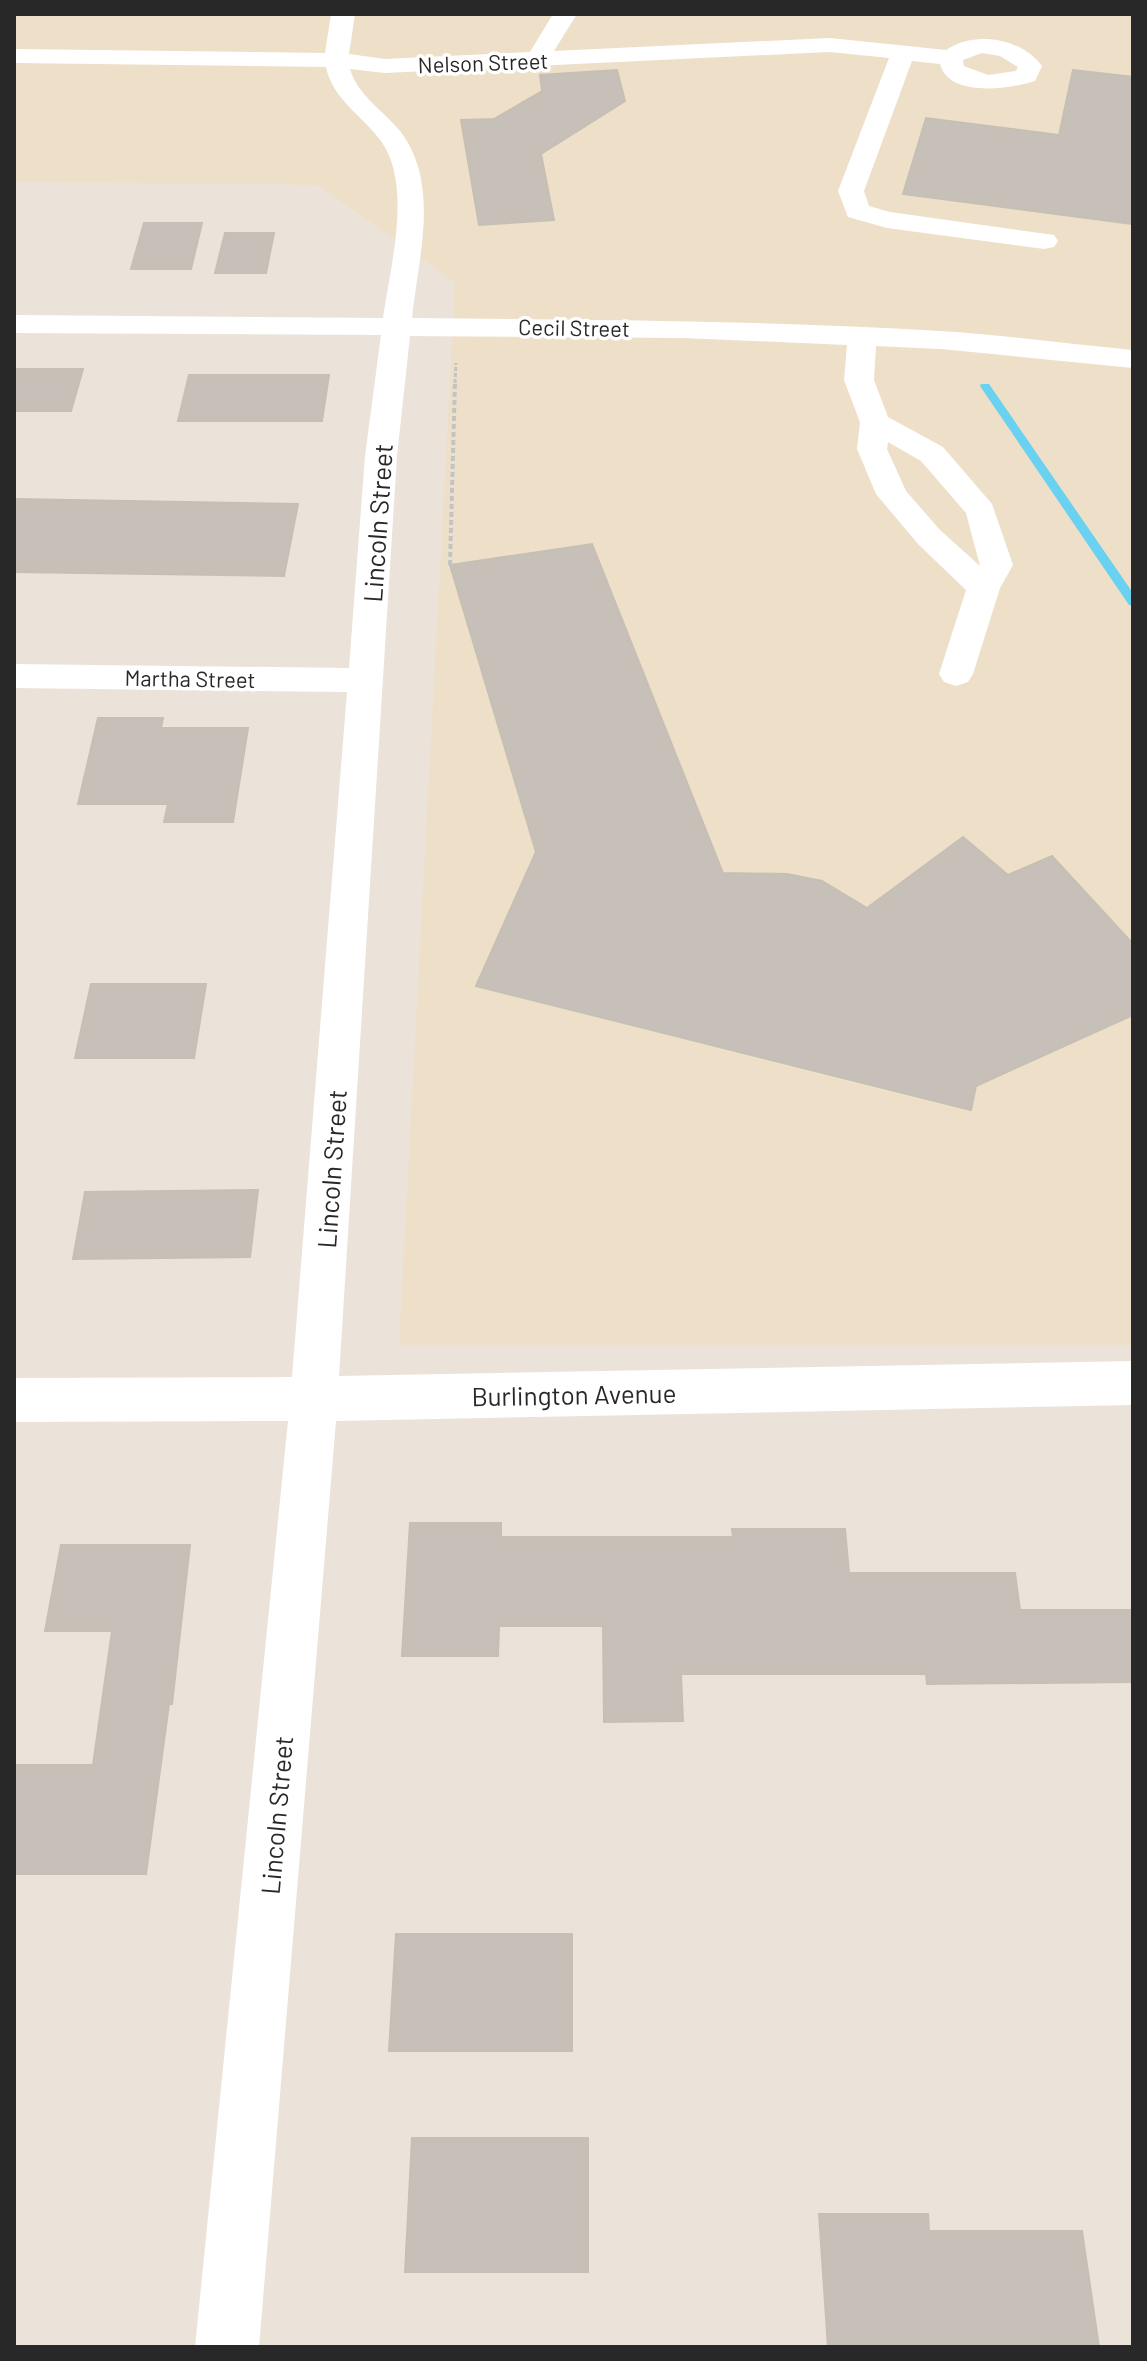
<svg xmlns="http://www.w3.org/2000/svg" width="1147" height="2361" viewBox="0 0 1147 2361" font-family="Barlow,sans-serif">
<rect width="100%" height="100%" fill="#ebe3d9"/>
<path fill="#eee0c8" d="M14,14H1133V1345H399L455,283L318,185L14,182Z"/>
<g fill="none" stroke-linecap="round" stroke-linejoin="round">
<path fill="#6ad1f0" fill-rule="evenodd" d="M981,384H989L1133,593V606L1129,605L980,386Z"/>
</g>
<path fill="#c6c0b9" stroke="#c6bfb3" stroke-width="2" d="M617,70L625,101L541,154L554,220L479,225L461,120L494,119L542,91L540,75Z
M1073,70L1133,77V224L903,194L926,118L1059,135Z
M144,223H202L191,269H131Z
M225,233H274L266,273H215Z
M14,369H83L71,411H14Z
M189,375H329L322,421H178Z
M14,499L298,504L284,576L14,572Z
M592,544L723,873L787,874L822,881L867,908L963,837L1008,875L1052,856L1133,944V1015L976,1086L971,1110L476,986L536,852L450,565Z
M98,718H163L161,728H248L233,822H164L168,804H78Z
M91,984H206L194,1058H75Z
M258,1190L250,1257L73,1259L85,1192Z
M410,1523H501V1537H733L732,1529H845L849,1573H1015L1020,1610H1133V1682L927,1684L926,1674H681L683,1721L604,1722L603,1626H499L498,1656H402Z
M61,1545H190L172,1704H169L146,1874H14V1765H93L112,1631H45Z
M396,1934H572V2051H389Z
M412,2138H588V2272H405Z
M819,2214H928L929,2231H1082L1099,2347H828Z"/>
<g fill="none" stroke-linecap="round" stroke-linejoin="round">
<path stroke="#c3c3c3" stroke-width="3" stroke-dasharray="4 2" stroke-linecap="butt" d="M455,383L456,363"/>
<path stroke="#c3c3c3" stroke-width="4" stroke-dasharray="5 3" stroke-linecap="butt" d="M450,565L455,381"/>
<path fill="#fff" fill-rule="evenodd" d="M331,14H355L349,54L385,59L530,52L553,14H577L554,51L830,38L946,50C974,30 1022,38 1042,66L1035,81C1010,89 949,98 940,64L912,61L864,191L869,206L890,212L1054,235L1058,241L1054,247L1044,249L887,228L848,217L838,191L889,58L830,52L385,73L350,69C358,96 383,110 400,131C441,184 418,258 412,318C588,320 764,320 940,331C1004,335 1069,344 1133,350V368L941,349L876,346L874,380L888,417L943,447L992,504L1013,565L1000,588L973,674L968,682L956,686L944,682L939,674L966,590L918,544L876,494L857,449L860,422L844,380L847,345L683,338L410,336L397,456L339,1376L1133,1361V1405L336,1421L259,2347H195L288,1421L14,1422V1378L292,1377L347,692L14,688V664L349,668L365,456L381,335L14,333V315L383,318C390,268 413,185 381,141C363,116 333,100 326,67L14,63V49L325,53ZM982,53L1000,56L1018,67L1016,71L988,75L964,66L963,60ZM888,442L921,461L966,513L980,566L940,530L906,491L887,449Z"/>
</g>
<g text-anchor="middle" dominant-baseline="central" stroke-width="7" stroke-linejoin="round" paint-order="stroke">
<g font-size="22" fill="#282828" stroke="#fff">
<text transform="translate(483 62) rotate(-2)">Nelson Street</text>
<text transform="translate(574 327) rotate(1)">Cecil Street</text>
<text transform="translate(190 678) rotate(1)">Martha Street</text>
</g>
<g font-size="26" fill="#282828" stroke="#fff">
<text transform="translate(377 523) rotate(-86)">Lincoln Street</text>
<text transform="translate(331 1169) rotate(-86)">Lincoln Street</text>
<text transform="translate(574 1394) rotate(-1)">Burlington Avenue</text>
<text transform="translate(276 1815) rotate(-85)">Lincoln Street</text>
</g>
</g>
<rect width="1147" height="2361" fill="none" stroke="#282828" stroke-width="32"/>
</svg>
